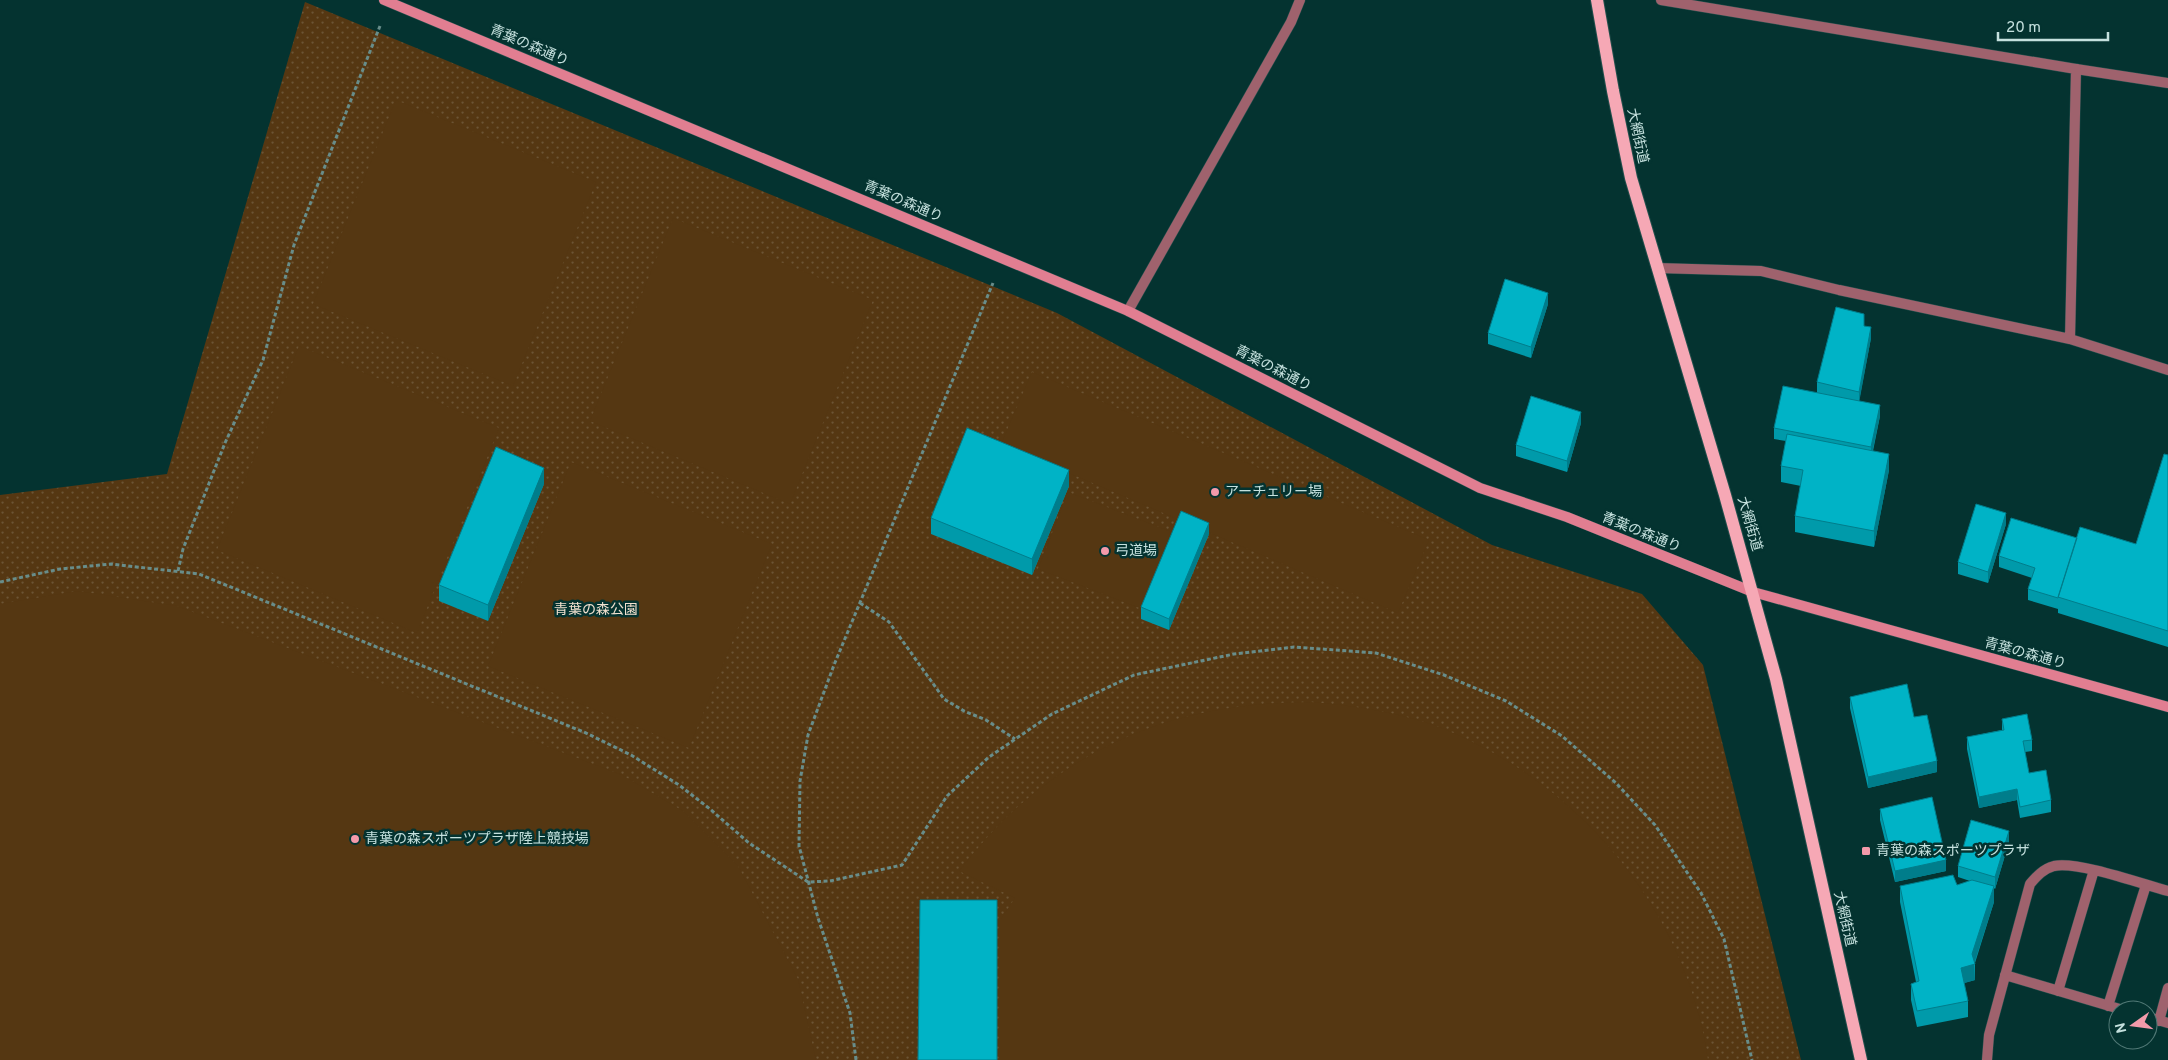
<svg xmlns="http://www.w3.org/2000/svg" width="2168" height="1060" viewBox="0 0 2168 1060" font-family="Overpass,'Noto Sans JP',sans-serif">
<defs>
<pattern id="park-dots" width="8" height="8" patternUnits="userSpaceOnUse" patternTransform="scale(1.25)"><rect width="8" height="8" fill="#553712"/><path d="M2 2h.1M6 6h.1" fill="none" stroke="#6c5434" stroke-width="1.8" stroke-linecap="round"/></pattern>
</defs>
<rect width="100%" height="100%" fill="#043330"/>
<path fill="url(#park-dots)" d="M305,2L1057,313L1492,545L1642,594L1703,665L1801,1060H0V495L167,474Z"/>
<path fill="#553712" d="M396,100L596,182L513,386L313,304Z
M673,218L873,300L790,504L590,421Z
M299,346L499,428L417,633L217,550Z
M1032,372L1429,540L1398,613L1001,444Z
M571,462L772,544L689,748L488,666Z
M1068,492L1172,532L1142,609L1038,569Z
M78,591L177,606L622,775L683,811L738,866L798,979L816,1060H0V604Z
M1311,702C1356,706 1401,712 1444,729C1582,785 1687,912 1708,1060H1001V919L1015,898L959,871C978,848 997,824 1021,804C1108,730 1198,703 1311,702Z"/>
<g fill="none" stroke-linecap="round" stroke-linejoin="round">
<g stroke="#234f4c" stroke-width="11">
<path id="lane" d="M2076,69L2168,83
M2005,975L2123,1010
M2058,991L2094,870
M2108,1006L2146,885
M2148,1017L2168,1023
M2159,1021L2168,988
M1987,1060L1989,1035L2030,884C2037,876 2043,869 2054,866C2078,861 2142,884 2168,891"/>
</g>
<g stroke="#234f4c" stroke-width="11">
<path id="street" d="M1661,0L2076,69L2070,339
M1657,268L1761,271L1839,290L2070,339L2168,370
M1128,311L1291,22L1300,0"/>
</g>
<g stroke="#234f4c" stroke-width="11">
<path id="secondary" d="M384,0L1128,311L1480,488L1567,517L1753,592L2168,707"/>
</g>
<g stroke="#234f4c" stroke-width="14">
<path id="primary" d="M1597,0L1613,91L1631,178L1725,495L1776,679L1861,1060"/>
</g>
<path stroke="#688d8a" stroke-width="3" stroke-dasharray="4 2.5" stroke-linecap="butt" d="M178,571L183,549L225,443L263,360L294,245L380,26
M0,582L60,569L111,564L199,574L586,733L631,755L679,785L710,809L749,843L808,882L830,881L902,865L947,796L989,757L1052,714L1134,675L1234,654L1294,647L1376,653L1444,675L1506,701L1562,736L1616,783L1655,825L1701,893L1724,939L1752,1060
M860,603L889,622L944,699L964,711L986,720L1015,739
M856,1060L850,1013L818,918L799,846L800,781L808,735L834,665L993,283"/>
<use href="#lane" stroke="#9f626d" stroke-width="10"/>
<use href="#street" stroke="#9f626d" stroke-width="10"/>
<use href="#secondary" stroke="#e17e91" stroke-width="10"/>
<use href="#primary" stroke="#f6a8b5" stroke-width="12"/>
</g>
<path fill="#009aaa" d="M1548,304L1531,358L1488,344V333Z
M1864,326L1871,338L1859,401L1880,416L1873,451L1889,470L1874,547L1795,532V516L1801,486L1781,482V466L1786,441L1774,439V428L1817,393V382Z
M1581,423L1567,472L1516,456V445Z
M2168,455V647L2058,613V609L2028,600V589L2032,578L1999,567V556L2077,538L2136,544Z
M544,484L488,621L439,601V585Z
M1069,486L1032,575L931,534V518Z
M2006,524L1988,583L1958,574V562Z
M1209,534L1169,630L1141,619V607Z
M1850,697L1914,717L1937,772L1868,788L1850,708Z
M2002,719L2032,740V751L2025,752L2029,773L2051,800V812L2020,818L2017,800L1979,808L1967,749V737L2002,730Z
M1880,809L1946,871L1895,882L1880,820Z
M2009,842L1995,889L1994,888V902L1975,963V980L1964,983L1968,1001V1017L1917,1027L1911,1000V984L1916,982L1900,902V886L1957,885L1970,881L1958,877V866Z"/>
<path fill="#007d8b" d="M1548,293V304L1531,358V347Z
M1871,327V338L1859,403V392Z
M1880,405V416L1871,458V447Z
M1581,412V423L1567,472V461Z
M1889,454V470L1874,547V531Z
M544,468V484L488,621V605Z
M1069,470V486L1032,575V559Z
M2006,513V524L1988,583V572Z
M1209,523V534L1169,630V619Z
M1937,761V772L1868,788V777Z
M2017,789V800L1979,808V797Z
M2009,831V842L1995,889V877Z
M1946,860V871L1895,882V871Z
M1994,886V902L1974,964L1975,980L1961,984V968L1972,954Z"/>
<path fill="#00b3c6" stroke="#007d8b" d="M1505,279L1548,293L1531,347L1488,333Z
M1836,307L1864,314V326L1871,327L1859,392L1817,382Z
M1783,386L1880,405L1871,447L1774,428Z
M1531,396L1581,412L1567,461L1516,445Z
M967,428L1069,470L1032,559L931,518Z
M1787,434L1889,454L1874,531L1795,516L1803,470L1781,466Z
M496,447L544,468L488,605L439,585Z
M2164,454L2168,455V631L2058,597L2080,527L2136,544Z
M1976,504L2006,513L1988,572L1958,562Z
M1181,511L1209,523L1169,619L1141,607Z
M2011,518L2077,538L2058,598L2028,589L2035,568L1999,556Z
M1907,684L1914,717L1927,715L1937,761L1868,777L1850,697Z
M2027,714L2032,740L2023,741L2029,773L2046,770L2051,800L2020,807L2017,789L1979,797L1967,737L2004,730L2002,719Z
M1932,797L1946,860L1895,871L1880,809Z
M1971,820L2009,831L1995,877L1958,866Z
M1953,875L1957,885L1972,880L1994,886L1972,954L1975,964L1961,968L1968,1001L1917,1011L1911,984L1919,981L1900,886Z
M920,900H997V1060H918Z"/>
<g fill="#f39aaa" stroke="#043330" stroke-width="2">
<circle cx="1215" cy="492" r="5"/>
<circle cx="1105" cy="551" r="5"/>
<circle cx="355" cy="839" r="5"/>
<rect x="1861" y="846" width="10" height="10" rx="2.5"/>
</g>
<g text-anchor="middle" dominant-baseline="central" stroke-width="5" stroke-linejoin="round" paint-order="stroke">
<g font-size="14" fill="#c5e1de" stroke="#043330">
<text transform="translate(529 46) rotate(23)">青葉の森通り</text>
<text transform="translate(1637 136) rotate(78)">大網街道</text>
<text transform="translate(903 202) rotate(23)">青葉の森通り</text>
<text transform="translate(1273 369) rotate(27)">青葉の森通り</text>
<text transform="translate(1749 524) rotate(74)">大網街道</text>
<text transform="translate(1641 533) rotate(22)">青葉の森通り</text>
<text transform="translate(2025 654) rotate(15)">青葉の森通り</text>
<text transform="translate(1844 919) rotate(77)">大網街道</text>
</g>
<g font-size="14" fill="#c5e1de" stroke="#043330" text-anchor="start">
<text x="1225" y="492">アーチェリー場</text>
<text x="1115" y="551">弓道場</text>
<text x="365" y="839">青葉の森スポーツプラザ陸上競技場</text>
<text x="1876" y="851">青葉の森スポーツプラザ</text>
</g>
<g font-size="14" fill="#f2e1cf" stroke="#043330">
<text x="596" y="610">青葉の森公園</text>
</g>
</g>
<g transform="translate(2133 1025) rotate(256)"><circle r="24" fill="#043330" stroke="#517976"/>
<path d="M0-4L9 19L0 12L-9 19Z" fill="#f39aaa"/>
<text y="-8" font-size="14" font-weight="bold" text-anchor="middle" fill="#c5e1de">N</text>
</g>
<path d="M1998 32v8h110v-8" fill="none" stroke="#c5e1de" stroke-width="2.5"/>
<text x="2006" y="32" font-size="15" fill="#c5e1de" stroke="#043330" stroke-width="4" paint-order="stroke">20 m</text>
</svg>
